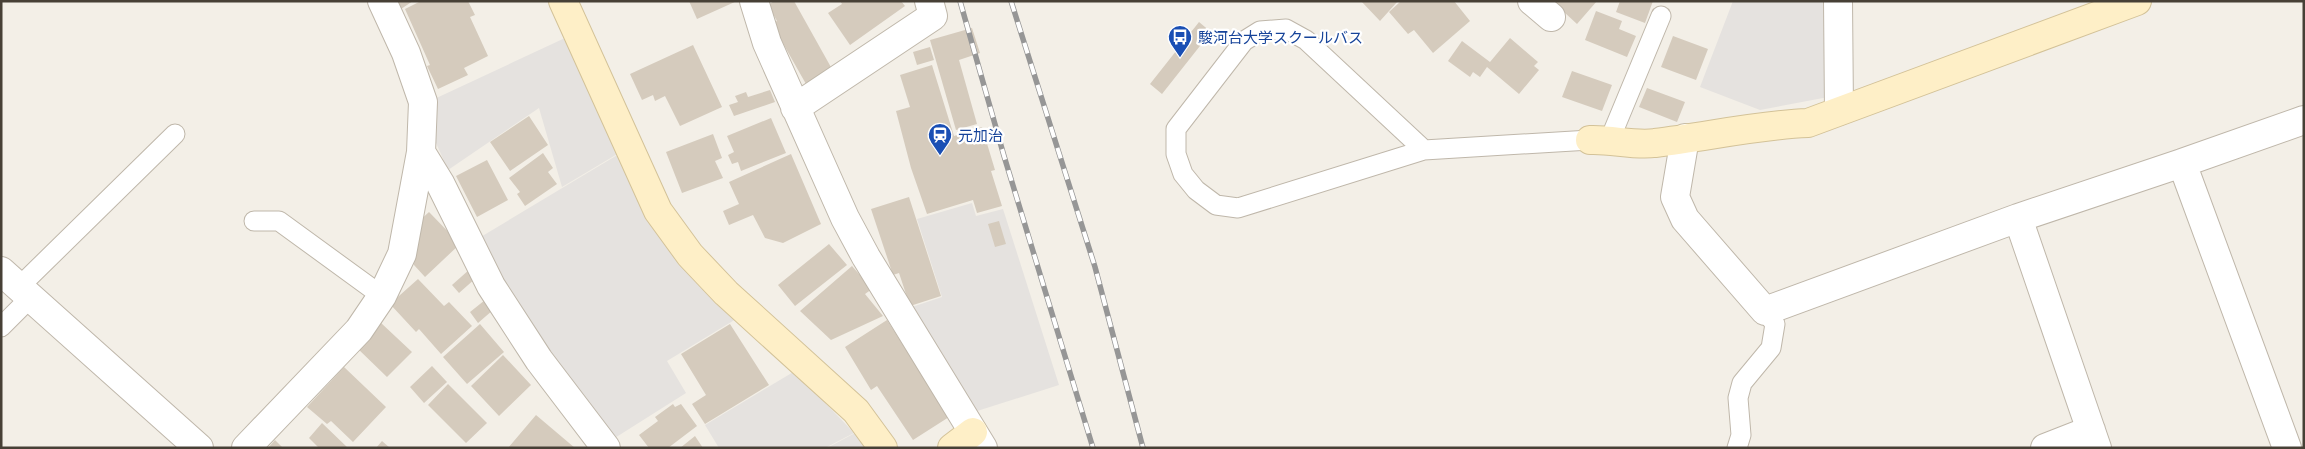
<svg xmlns="http://www.w3.org/2000/svg" width="2305" height="449" viewBox="0 0 2305 449" font-family="'Golos Text','Noto Sans JP',sans-serif">
<rect width="100%" height="100%" fill="#f3efe7"/>
<path fill="#e5e2df" d="M1733,1H1840L1839,95L1760,110L1700,87Z
M565,38L619,153L562,187L539,108L448,170L433,136L430,101Z
M619,154L680,264L700,287L736,319L667,361L686,393L610,441L551,365L479,238Z
M972,203L976,216L1003,209L1059,385L974,412L909,308L942,297L917,219Z
M795,371L854,433L825,448H719L705,425Z
M855,433L865,448H827Z"/>
<path fill="#d5cbbd" d="M397,1H413L401,9Z
M421,1H468L475,15L470,17L488,56L464,68L468,75L438,89L427,66L430,65L405,9Z
M689,1H737L697,19Z
M774,1H794L832,69L806,84L772,24L777,21L768,5Z
M840,1H901L905,6L850,45L828,13L842,4Z
M1361,1H1398L1380,21Z
M1401,1H1454L1470,21L1433,53L1414,30L1408,34L1389,12Z
M1552,1H1597L1577,24Z
M1620,1H1653L1645,23L1616,12Z
M1596,11L1622,21L1619,29L1636,36L1627,57L1585,40Z
M1199,22L1211,32L1162,94L1150,84Z
M972,28L980,53L959,60L977,124L956,130L930,40Z
M1673,36L1708,49L1696,80L1661,67Z
M1510,38L1538,62L1534,66L1539,70L1519,94L1487,67L1480,77L1473,72L1470,77L1448,61L1462,41L1490,62Z
M693,45L722,107L680,126L665,96L655,101L653,95L642,100L630,74Z
M930,47L934,60L917,65L913,52Z
M932,65L954,136L982,127L995,170L991,171L1002,206L977,213L973,200L927,214L911,168L896,111L910,107L900,75Z
M1572,71L1612,85L1602,111L1562,97Z
M1647,88L1685,102L1677,122L1639,107Z
M770,90L775,102L734,116L729,105L738,102L735,96L746,92L748,97Z
M529,116L548,145L510,171L490,142Z
M771,118L786,153L741,171L738,162L732,164L728,155L734,152L727,136Z
M713,134L722,158L715,161L723,178L682,193L666,152Z
M543,153L553,168L548,172L557,184L525,206L517,194L520,192L509,178Z
M791,154L821,224L783,243L765,238L753,215L729,225L723,211L739,204L729,182Z
M487,160L508,200L477,217L456,176Z
M909,197L941,296L910,306L899,273L893,275L871,209Z
M429,212L460,244L425,277L414,265L416,224Z
M999,221L1006,244L995,247L988,224Z
M829,244L847,265L795,306L778,285Z
M852,266L872,289L865,294L883,316L831,340L800,311Z
M470,269L476,278L459,293L452,285Z
M418,279L444,306L449,302L472,326L441,354L419,329L416,332L390,304Z
M485,300L493,310L478,323L470,312Z
M887,320L949,417L913,440L877,386L871,390L845,347Z
M380,322L412,352L387,377L356,347Z
M480,324L504,352L467,384L443,357Z
M730,324L769,385L705,424L692,404L706,395L681,354Z
M503,355L531,385L499,416L471,386Z
M432,366L447,382L424,403L410,387Z
M344,367L386,407L353,442L331,421L327,424L307,407Z
M448,384L487,423L466,443L428,405Z
M673,404L675,407L681,404L697,426L668,448H649L639,435L658,421L655,417Z
M536,415L575,448H508Z
M322,423L348,448H319L309,438Z
M695,436L703,448H680Z
M275,440L283,448H268Z
M382,441L390,448H376Z"/>
<g fill="none" stroke-linecap="round" stroke-linejoin="round">
<g stroke="#bfb7aa" stroke-width="21">
<path id="lane" d="M1610,139L1661,16
M1424,150L1306,40L1286,29L1260,31L1244,41L1176,129V154L1183,174L1196,190L1216,205L1238,208L1424,150L1590,140
M254,221H279L382,296
M19,287L175,134
M1,327L31,297
M1737,448L1741,435L1738,398L1742,383L1771,348L1775,324L1765,311"/>
</g>
<g stroke="#bfb7aa" stroke-width="30">
<path id="street" d="M382,1L406,53L423,102L421,152L440,183L491,286L539,360L606,448
M754,1L767,43L845,218L866,257L983,448
M1532,1L1551,17
M1838,1L1839,111
M795,108L933,16L929,1
M1685,138L1675,197L1685,219L1765,311L2018,218
M1,271L199,448
M246,448L359,330L382,296L402,254L421,152
M2045,448L2091,430
M2097,448L2018,218L2182,163
M2287,448L2182,163L2304,120"/>
</g>
<g stroke="#d3c298" stroke-width="30">
<path id="secondary" d="M563,1L658,211L690,255L726,293L856,411L883,448
M1590,140C1611,139 1635,146 1655,143C1706,137 1756,125 1808,123L2137,1
M952,448L973,432"/>
</g>
<use href="#lane" stroke="#fff" stroke-width="19"/>
<use href="#street" stroke="#fff" stroke-width="28"/>
<use href="#secondary" stroke="#feefc7" stroke-width="28"/>
<g stroke="#969696" stroke-width="5.5">
<path id="rail" d="M960,1L1004,156L1093,448
M1011,1L1095,267L1143,448"/>
</g>
<use href="#rail" stroke="#fff" stroke-width="4" stroke-dasharray="11" stroke-linecap="butt"/>
</g>
<defs>
<g id="bus-pin" transform="scale(1.25)"><path d="M0 17L-7.5 6A9.5 9.5 0 1 1 7.5 6Z" fill="#1a4fb4" stroke="#fff"/><path d="M-5-6H5V4H4V6H2V4H-2V6H-4V4H-5ZM-3.5-4V0h7V-4ZM-3.5 1.2v1.5H-2V1.2ZM2 1.2v1.5H3.5V1.2Z" fill="#fff"/></g>
<g id="station-pin" transform="scale(1.25)"><path d="M0 17L-7.5 6A9.5 9.5 0 1 1 7.5 6Z" fill="#1a4fb4" stroke="#fff"/><path d="M-3-6H3Q5-6 5-4V2Q5 4 3 4L4.5 6H3L1.5 4h-3L-3 6H-4.5L-3 4Q-5 4-5 2V-4Q-5-6-3-6ZM-3.5-4v3h7v-3ZM-3.5 1v1.5H-2V1ZM2 1v1.5H3.5V1Z" fill="#fff"/></g>
</defs>
<g fill-rule="evenodd">
<use href="#bus-pin" x="1180" y="37"/>
<use href="#station-pin" x="940" y="135"/>
</g>
<g text-anchor="middle" dominant-baseline="central" stroke-width="4.5" stroke-linejoin="round" paint-order="stroke">
<g font-size="15" fill="#164399" stroke="#fff" text-anchor="start">
<text x="1198" y="37">駿河台大学スクールバス</text>
<text x="958" y="135">元加治</text>
</g>
</g>
<rect width="2305" height="449" fill="none" stroke="#474036" stroke-width="5"/>
</svg>
